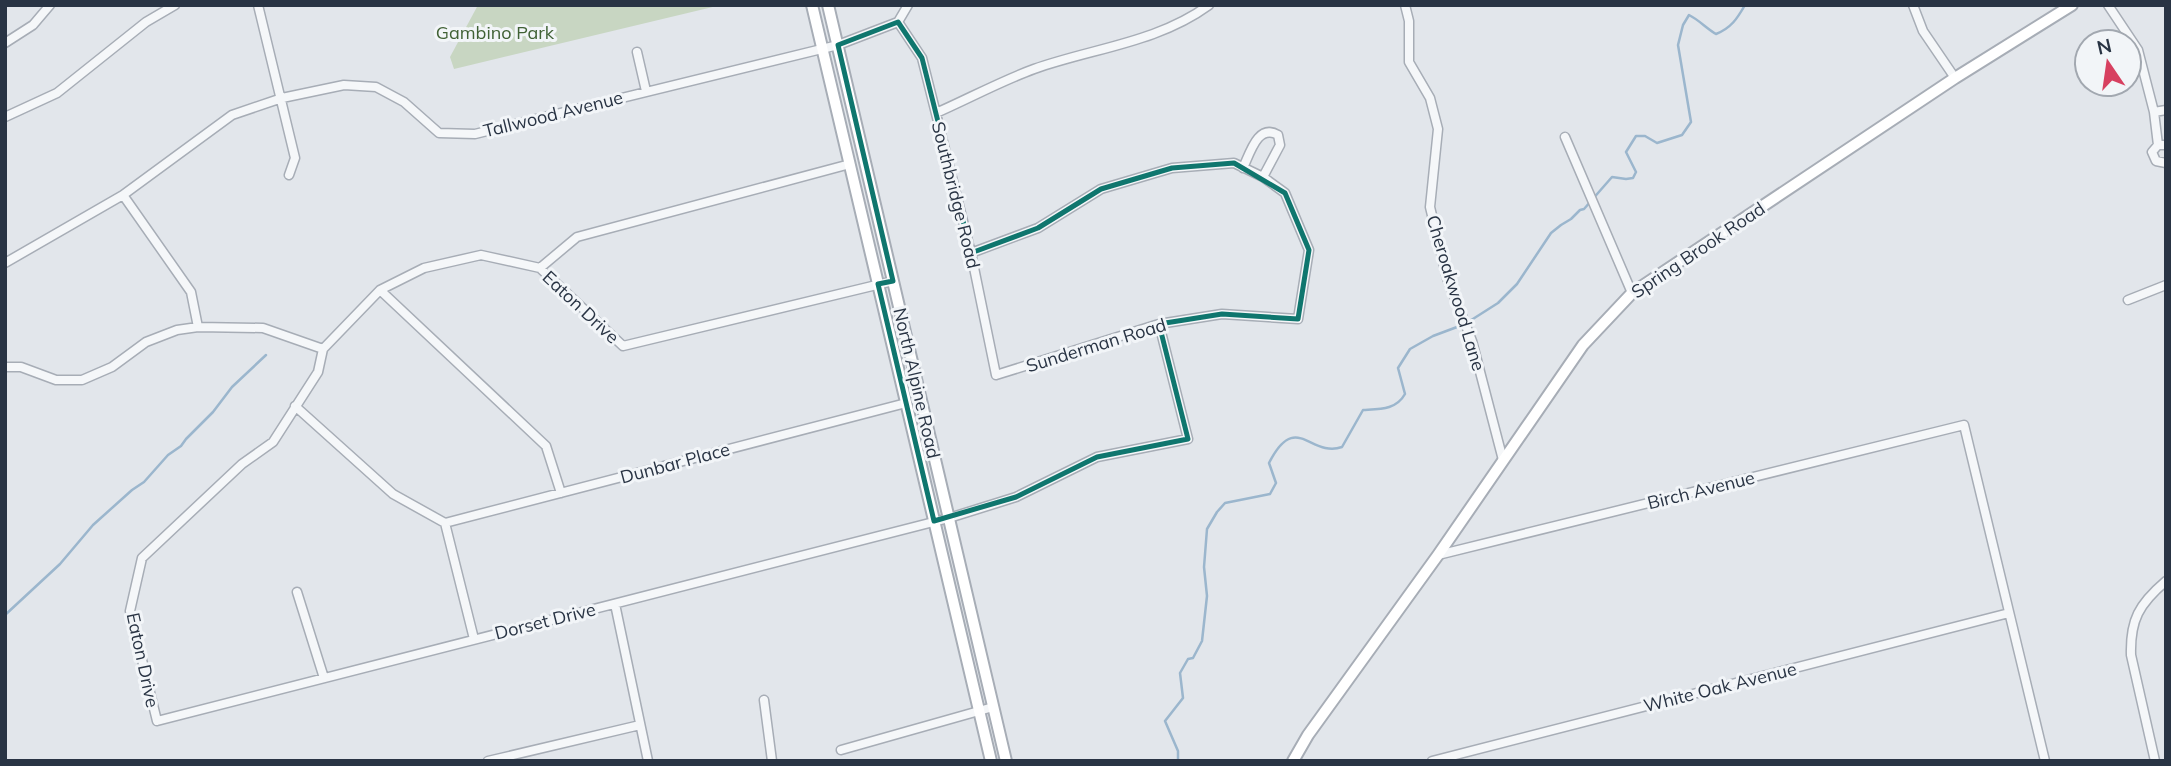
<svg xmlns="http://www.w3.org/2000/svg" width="2171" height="766" viewBox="0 0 2171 766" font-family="Mulish,sans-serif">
<rect width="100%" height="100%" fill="#e2e6eb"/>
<path fill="#c8d6c2" d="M478,5H721L454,69L450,57Z"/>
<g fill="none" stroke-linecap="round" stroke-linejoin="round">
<path stroke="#9bb6cd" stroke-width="2.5" d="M5,615L60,564L93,525L132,490L144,482L168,455L181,446L186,439L213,412L232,387L266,355
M1178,761V751L1165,721L1183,698L1180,673L1188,659L1193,658L1202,641L1207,596L1204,567L1207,529L1217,512L1225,503L1270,494L1276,483L1269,463C1296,410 1310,458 1342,447L1363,410C1380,409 1396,410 1405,394L1398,368L1410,349L1433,336L1465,324L1498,303L1517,284L1551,233L1561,225L1571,219L1580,210L1584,209L1612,177L1626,179L1633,178L1636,172L1626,152L1636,136H1645L1657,143L1682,135L1691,122L1678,45L1683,25L1689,15C1699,20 1706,28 1716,34C1731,28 1737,19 1745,5"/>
<g stroke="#a7adb6" stroke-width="11">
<path id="street" d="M258,5L295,158L289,175
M1405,5L1409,21V62L1430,98L1438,129L1430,207L1447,278L1472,341L1503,460
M1913,5L1923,31L1955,78
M2108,5L2138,50L2154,112L2158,145
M898,22L922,58L971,253L996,375L1159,324L1222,314L1298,319L1309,250L1285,193L1263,177L1234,163L1172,168L1101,189L1038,228L971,253
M5,43L33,25L50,5
M637,52L646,91
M2154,112L2166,110
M936,113C968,99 1001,81 1034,69C1093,48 1157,43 1209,5
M5,117L57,93L146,22L175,5
M1565,137L1632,293
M2166,145H2158L2152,152L2156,161L2166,163
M1243,168C1250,153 1258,123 1278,135L1280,145L1263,177
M123,195L191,292L198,327
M5,263L123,195L232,115L282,98L344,85L376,87L404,102L439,133L475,134L838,45L898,22L908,5
M540,268L577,237L850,164
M893,281L623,346L540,268L481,255L424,268L380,290L323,349L318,372L273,442L242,464L142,558L130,611L157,721L949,518L1016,497L1097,457L1188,439L1159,324
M380,290L546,446L561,493
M2128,300L2166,285
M5,367H21L56,380H82L112,367L146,342L177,330L198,327L263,328L323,349
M295,406L393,494L445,523L474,639
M445,523L906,403
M1438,555L1964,425L2045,761
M297,592L324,678
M615,604L648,761
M764,700L772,761
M841,750L993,707
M488,761L640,725
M1432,761L2009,613
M2155,761L2131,655C2130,620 2139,604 2166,581"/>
</g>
<g stroke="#a7adb6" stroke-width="14">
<path id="secondary" d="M812,5L991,761
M828,5L1006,761
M1293,761L1308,735L1438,555L1583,345L1632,293L1955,78L2072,5"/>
</g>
<use href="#street" stroke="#f5f7f9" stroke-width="8"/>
<use href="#secondary" stroke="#fff" stroke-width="10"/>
</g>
<path fill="none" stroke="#0f766e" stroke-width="5" stroke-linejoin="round" d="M898,22L922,58L971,253L1038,228L1101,189L1172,168L1234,163L1285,193L1309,250L1298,319L1222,314L1159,324L1188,439L1097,457L1016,497L934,521L878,284L893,281L838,45Z"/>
<g text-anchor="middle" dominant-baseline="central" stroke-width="6" stroke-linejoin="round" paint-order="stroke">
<g font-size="18" fill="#406135" stroke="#f2f5f8">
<text x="495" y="32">Gambino Park</text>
</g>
<g font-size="18" fill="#293444" stroke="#f2f5f8">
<text transform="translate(553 114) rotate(-14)">Tallwood Avenue</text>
<text transform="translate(956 195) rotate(76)">Southbridge Road</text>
<text transform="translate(1698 250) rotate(-34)">Spring Brook Road</text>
<text transform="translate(1456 293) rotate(73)">Cheroakwood Lane</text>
<text transform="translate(581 307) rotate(43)">Eaton Drive</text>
<text transform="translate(1096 345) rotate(-17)">Sunderman Road</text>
<text transform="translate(917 383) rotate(77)">North Alpine Road</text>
<text transform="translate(675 463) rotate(-15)">Dunbar Place</text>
<text transform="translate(1701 490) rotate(-14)">Birch Avenue</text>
<text transform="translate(545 621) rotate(-14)">Dorset Drive</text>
<text transform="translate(143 660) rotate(78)">Eaton Drive</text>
<text transform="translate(1720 687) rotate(-14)">White Oak Avenue</text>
</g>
</g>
<rect width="2171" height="766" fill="none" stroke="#293444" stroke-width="14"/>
<g transform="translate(2108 63) rotate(347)"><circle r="33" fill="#f2f5f8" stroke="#a2a8b0" stroke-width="2"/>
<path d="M0-5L12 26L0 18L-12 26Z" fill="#d74060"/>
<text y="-10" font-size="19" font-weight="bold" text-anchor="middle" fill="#293444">N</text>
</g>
</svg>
